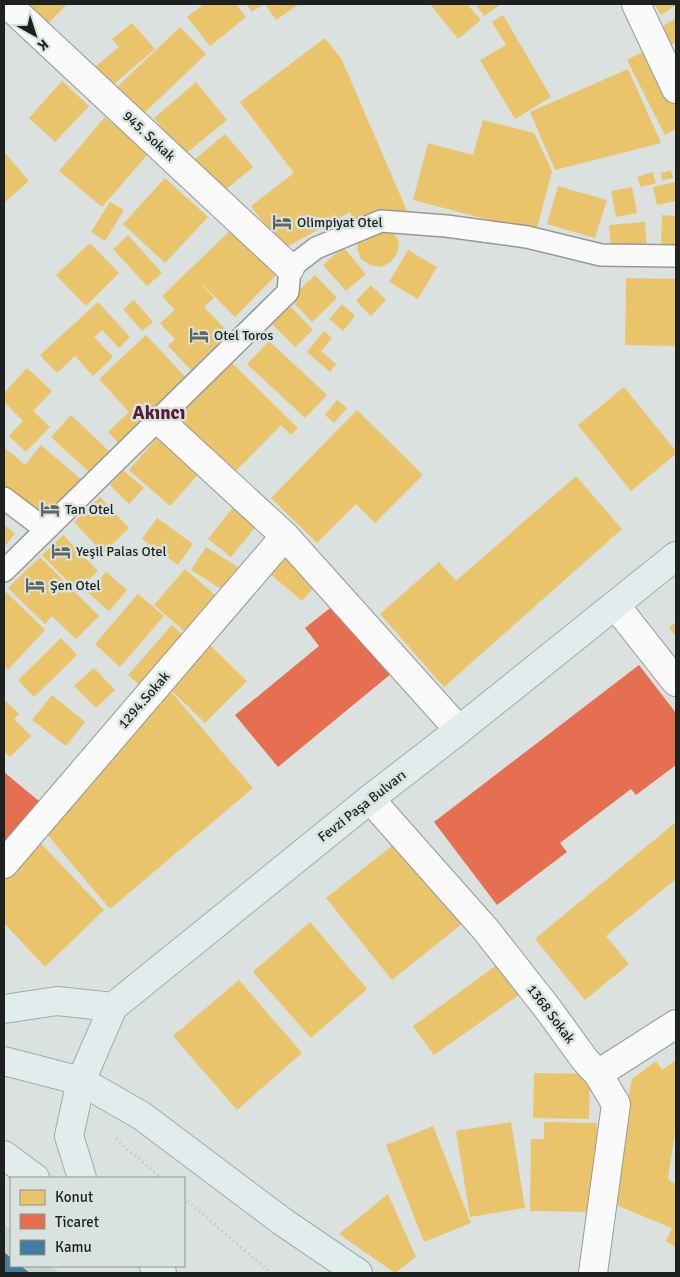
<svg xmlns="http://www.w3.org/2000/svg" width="680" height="1277" viewBox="0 0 680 1277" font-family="Signika,sans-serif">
<rect width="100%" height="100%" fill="#dbe1de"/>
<path fill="#c8d4cd" d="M4,1224L11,1230V1266H51L60,1273H4Z"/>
<path fill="#e9c46a" d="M9,4H67L39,33Z
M204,4H236L246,17L210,46L187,17Z
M246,4H264L252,12Z
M265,4H297L298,5L276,20Z
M430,4H467L481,20L458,39Z
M475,4H501L484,16Z
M654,4H676V5L661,15Z
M503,15L551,97L515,119L480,60L506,45L492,22Z
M676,18V42L671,45L660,28Z
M132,23L155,49L107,90L90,71L119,47L112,39Z
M180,27L206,54L140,117L114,90Z
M325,38L342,60L407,211L355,225L350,212L283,249L251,206L294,173L240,102Z
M648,49L676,104V129L665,135L627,60Z
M628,69L661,143L555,170L530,112Z
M62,81L89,106L55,142L29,118Z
M196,82L227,120L184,155L154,118Z
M105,117L148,154L102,207L59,171Z
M483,120L534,133L552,171L536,232L413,200L428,143L473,155Z
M225,134L253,167L223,192L195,159Z
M4,152L29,181L4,203Z
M671,170L673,178L662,180L661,173Z
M653,172L656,183L641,187L637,177Z
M165,178L208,217L165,263L123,224Z
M676,182V201L657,205L653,187Z
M558,186L607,200L595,238L547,224Z
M632,187L637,213L616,217L611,191Z
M110,202L124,210L105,241L91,232Z
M662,215L676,216V245H661Z
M645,222L647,246L611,249L609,225Z
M236,225L281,270L235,317L196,278L214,298L204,307L229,333L191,370L168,346L175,339L160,323L175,310L162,296Z
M364,229L394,232L399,242L397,253L391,262L381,267L370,265L361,259L357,249L358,238Z
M128,235L162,273L147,286L113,249Z
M90,243L119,273L86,306L56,275Z
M343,247L366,274L346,291L323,265Z
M408,250L437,267L418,299L389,282Z
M315,275L337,298L312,322L290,299Z
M626,278L676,279V346L625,345Z
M371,285L386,300L371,316L356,301Z
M134,300L153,322L142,331L123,309Z
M98,302L130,337L119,348L102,330L94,337L113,357L93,376L75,356L57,373L40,355Z
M287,303L313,330L295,347L269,321Z
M342,304L355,316L343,331L329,319Z
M324,331L332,338L321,351L336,364L330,372L307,352Z
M146,335L189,381L120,445L108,432L129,412L99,379Z
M269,341L327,395L305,418L247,364Z
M230,361L298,428L291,435L281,425L231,476L173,419Z
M27,368L52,391L33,411L50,427L26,452L9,436L23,421L4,402V393Z
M624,387L676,451V454L631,491L578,425Z
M337,400L347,408L334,423L325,415Z
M357,410L423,475L375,523L356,504L317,543L271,498Z
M71,415L109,451L89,472L51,437Z
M160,434L202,470L170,506L129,470Z
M41,445L84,482L47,521L4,487V447L25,465Z
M123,470L144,488L129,504L110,485Z
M576,476L622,529L444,687L380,614L439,562L456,581Z
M100,497L129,528L103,553L74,522Z
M238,501L261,520L231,557L208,539Z
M157,518L193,544L178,565L142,539Z
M4,524L15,534L4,547Z
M63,535L98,571L77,591L42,555Z
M206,547L244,571L229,594L191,570Z
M278,549L318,583L302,601L262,567Z
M40,557L99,616L76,639L52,616L45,624L8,588Z
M185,569L220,599L189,635L154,605Z
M106,572L127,590L109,611L87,592Z
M4,590L45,630L8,670L4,666Z
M138,594L164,616L120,667L95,644Z
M676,622V636L669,628Z
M172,625L192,643L149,693L128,675Z
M61,638L77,655L34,697L18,680Z
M208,643L247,681L205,723L166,685Z
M94,668L115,690L96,708L74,686Z
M167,687L253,788L110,909L45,832Z
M52,695L85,722L66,746L32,720Z
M4,699L19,714L14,719L31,736L10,757L4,751Z
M676,822V879L606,936L629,964L585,1000L535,939Z
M37,839L104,910L45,967L4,923V871Z
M398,841L468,919L392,980L326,898Z
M310,922L367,989L311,1038L253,972Z
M501,962L523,992L434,1055L413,1026Z
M239,980L302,1053L237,1110L173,1036Z
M676,1060V1126L668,1179L676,1185V1248L666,1241L672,1228L611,1203L619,1143L632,1079L656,1061L662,1070Z
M534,1073L590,1074L589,1119L533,1118Z
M511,1122L525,1208L470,1217L456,1131Z
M544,1122L597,1123L595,1212L530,1211L531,1139H544Z
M433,1126L471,1223L424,1242L386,1145Z
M388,1194L416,1257L395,1273L339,1234Z"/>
<path fill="#e76f51" d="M335,604L392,673L278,767L235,715L319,646L305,628Z
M639,665L676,713V765L636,795L631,789L560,843L567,852L497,905L434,822Z
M4,772L46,807L4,856Z"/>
<path fill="#457b9d" d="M4,1252L11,1258V1266H21L30,1273H4Z"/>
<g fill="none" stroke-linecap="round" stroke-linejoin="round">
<g stroke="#959a97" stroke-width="24">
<path id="pedestrian" d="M4,498L45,529
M4,571L288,292L290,268L316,248L381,221L446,226L527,237L601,255L676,256"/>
</g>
<g stroke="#959a97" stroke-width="30">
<path id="minor" d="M7,4L290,268
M636,4L676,89
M159,420L285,536L459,730
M616,606L676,682
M370,799L486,930L548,1009L585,1060L598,1074L616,1104L593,1273
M4,864L285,536
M598,1074L676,1024"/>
</g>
<g stroke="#97aeac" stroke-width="30">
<path id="primary" d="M4,1009L57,1001L113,1007
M4,1061L81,1081L142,1116L283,1222L358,1273
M4,1155L35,1178
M82,1178L69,1136L81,1081L113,1007L370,799L459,730L676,556
M154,1266L162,1273"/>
</g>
<path stroke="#bbbebc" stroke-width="3" stroke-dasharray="1 4" stroke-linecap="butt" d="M116,1139L161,1178
M184,1198L271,1273
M42,1273L49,1266"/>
<use href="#pedestrian" stroke="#fafafa" stroke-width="21"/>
<use href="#minor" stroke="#fafafa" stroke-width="28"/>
<use href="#primary" stroke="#e0edec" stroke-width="28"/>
</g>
<defs>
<g id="hotel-bare" transform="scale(1.5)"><path d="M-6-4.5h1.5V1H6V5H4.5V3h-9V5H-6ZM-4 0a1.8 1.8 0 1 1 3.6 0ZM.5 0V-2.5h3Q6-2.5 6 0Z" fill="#606462" stroke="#d9e3dd" stroke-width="2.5" paint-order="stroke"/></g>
</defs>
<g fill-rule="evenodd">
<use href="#hotel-bare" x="282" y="222"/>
<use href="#hotel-bare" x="199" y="335"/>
<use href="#hotel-bare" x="50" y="509"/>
<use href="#hotel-bare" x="61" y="551"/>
<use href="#hotel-bare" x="35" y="585"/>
</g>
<g text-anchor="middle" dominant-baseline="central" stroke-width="5" stroke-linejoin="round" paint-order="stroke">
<g font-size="14" fill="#1d211f" stroke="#d9e3dd">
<text transform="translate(149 136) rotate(43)">945. Sokak</text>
<text transform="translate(144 700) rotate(-49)">1294.Sokak</text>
<text transform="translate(362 806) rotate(-38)">Fevzi Paşa Bulvarı</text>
<text transform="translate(551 1014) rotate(53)">1368 Sokak</text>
</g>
<g font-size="14" fill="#1d211f" stroke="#d9e3dd" text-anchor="start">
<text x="297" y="222">Olimpiyat Otel</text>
<text x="214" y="335">Otel Toros</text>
<text x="65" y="509">Tan Otel</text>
<text x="76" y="551">Yeşil Palas Otel</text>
<text x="50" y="585">Şen Otel</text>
</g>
<g font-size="19" font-weight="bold" fill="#591a3a" stroke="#d9e3dd">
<text x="159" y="413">Akıncı</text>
</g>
</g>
<rect width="680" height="1277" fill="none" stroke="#1d211f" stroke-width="10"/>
<rect x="10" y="1177" width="175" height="90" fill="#d9e3dd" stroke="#8e9591"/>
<rect x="20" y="1190" width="25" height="15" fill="#e9c46a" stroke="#8e9591"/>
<text x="55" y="1202" font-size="15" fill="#1d211f">Konut</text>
<rect x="20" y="1214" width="25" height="15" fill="#e76f51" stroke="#8e9591"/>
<text x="55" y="1227" font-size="15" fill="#1d211f">Ticaret</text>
<rect x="20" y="1240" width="25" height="15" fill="#457b9d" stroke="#8e9591"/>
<text x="55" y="1252" font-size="15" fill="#1d211f">Kamu</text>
<g transform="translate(35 35) rotate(141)" stroke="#d9e3dd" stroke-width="4" paint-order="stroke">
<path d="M0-4L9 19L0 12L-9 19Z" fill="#1d211f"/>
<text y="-8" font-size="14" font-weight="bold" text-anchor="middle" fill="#1d211f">K</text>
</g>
</svg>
